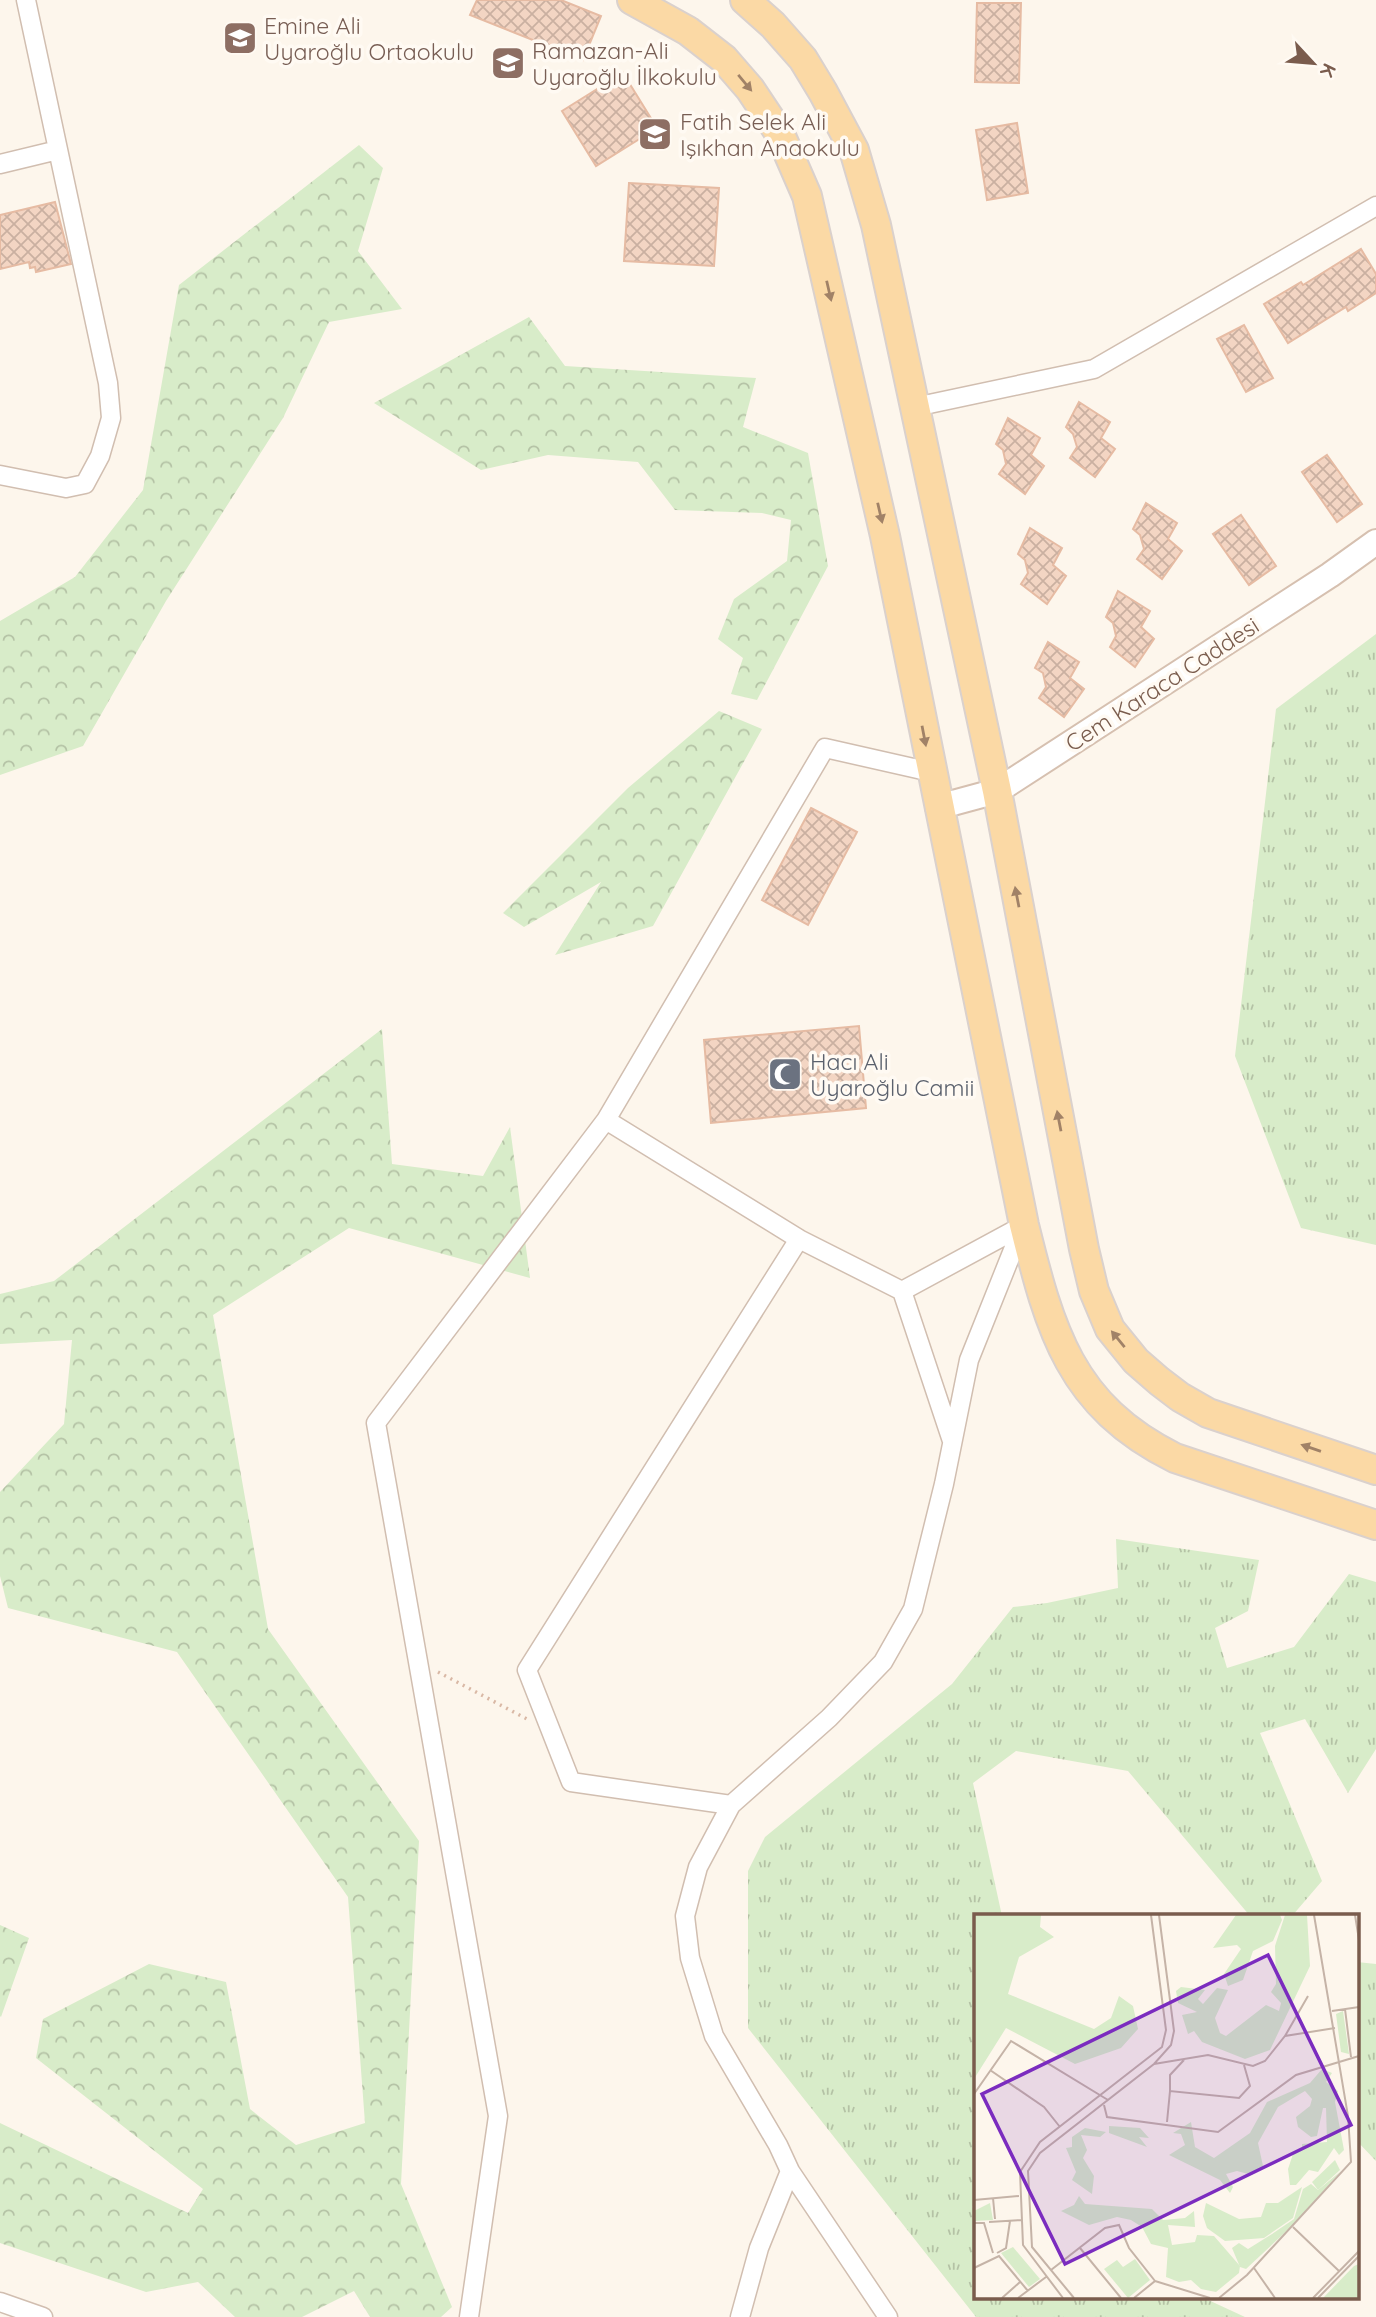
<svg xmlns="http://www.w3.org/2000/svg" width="1376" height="2317" viewBox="0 0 1376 2317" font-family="Quicksand,sans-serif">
<defs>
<pattern id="grass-tufts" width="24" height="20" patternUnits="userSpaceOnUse" patternTransform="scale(1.75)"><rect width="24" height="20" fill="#d8ecc9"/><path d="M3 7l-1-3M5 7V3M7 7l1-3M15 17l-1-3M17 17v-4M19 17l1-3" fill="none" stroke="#b4c2a5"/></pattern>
<pattern id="forest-crowns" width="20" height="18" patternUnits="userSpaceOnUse" patternTransform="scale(1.75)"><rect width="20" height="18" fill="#d8ecc9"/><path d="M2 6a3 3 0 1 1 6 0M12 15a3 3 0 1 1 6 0" fill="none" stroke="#b4c2a5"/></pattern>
<pattern id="building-cross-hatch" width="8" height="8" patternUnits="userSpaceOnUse" patternTransform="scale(1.75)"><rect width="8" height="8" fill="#f3d5c3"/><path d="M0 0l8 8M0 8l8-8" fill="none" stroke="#cab0a1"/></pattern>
</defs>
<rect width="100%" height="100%" fill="#fdf6ec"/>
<path fill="url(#grass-tufts)" d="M1376,634V1245L1301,1228L1235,1056L1276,709Z
M1116,1539L1259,1560L1248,1611L1215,1628L1227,1668L1294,1647L1349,1574L1376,1582V1749L1348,1793L1305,1719L1260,1733L1322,1881L1292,1916H1250L1128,1771L1016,1751L973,1783L1002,1916H975V2204L972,2207L975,2210V2298H1204L1245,2317H976L748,2028V1871L765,1837L952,1684L1013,1607L1047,1603L1118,1588Z
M1357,1962L1376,1964V2161L1357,2141Z"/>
<path fill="url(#forest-crowns)" d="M359,145L383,168L358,251L402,309L329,322L283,418L166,601L83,746L0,775V621L75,577L143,490L179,285Z
M529,317L565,366L756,378L743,427L808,453L828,566L757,700L731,694L743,658L718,639L734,599L787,561L791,520L762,513L675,510L638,462L548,455L481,470L374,403Z
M719,711L762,729L653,926L555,955L601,882L524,927L503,913L628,788Z
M382,1029L392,1164L483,1176L510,1127L530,1278L349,1228L213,1315L268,1629L419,1841L401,2184L452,2307L441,2317H370L354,2291L302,2317H235L198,2282L146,2292L0,2243V2123L188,2213L203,2189L36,2058L43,2019L149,1964L226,1982L250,2109L296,2145L365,2123L348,1897L177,1652L8,1608L0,1576V1492L64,1424L72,1340L0,1344V1294L54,1281Z
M0,1925L29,1938L1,2017L0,2016Z"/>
<path fill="url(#building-cross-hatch)" stroke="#e6bba3" stroke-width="2" d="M477,0H561L601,16L583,60L470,15Z
M977,3H1021L1019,83L975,82Z
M623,73L657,128L596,166L562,111Z
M1017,123L1028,193L987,200L976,130Z
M629,183L719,188L714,266L624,261Z
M55,202L71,264L36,272L35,267L30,268L29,262L0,269V215Z
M1361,249L1376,274V293L1348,311L1346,307L1288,343L1264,304L1301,282L1303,285Z
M1244,325L1273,378L1246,392L1217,339Z
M1079,402L1110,422L1101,438L1115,449L1095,477L1070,458L1077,447L1073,434L1066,427Z
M1008,418L1040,438L1031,455L1044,466L1025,494L999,474L1006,464L1003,450L996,444Z
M1327,455L1362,504L1337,522L1302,472Z
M1146,503L1177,523L1168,539L1182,551L1162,579L1137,559L1144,549L1140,535L1133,529Z
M1241,515L1276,566L1249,585L1213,534Z
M1030,528L1062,548L1053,565L1066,576L1047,604L1021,584L1028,573L1025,560L1018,554Z
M1118,591L1150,611L1141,627L1154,639L1135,667L1110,647L1116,636L1113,623L1106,617Z
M1048,642L1079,662L1070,678L1084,689L1064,717L1039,698L1046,687L1043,673L1035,668Z
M811,808L857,832L808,925L762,900Z
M859,1026L866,1108L711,1123L704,1040Z"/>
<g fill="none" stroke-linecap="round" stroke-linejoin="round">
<g stroke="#d1beb0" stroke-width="21">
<path id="street" d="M0,164L58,150
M915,407L1094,369L1376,206
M0,475L66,488L85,484L100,456L111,418L108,383L26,0
M606,1120L799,1239L527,1670L571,1782L731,1805
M799,1239L902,1291L952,1441
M902,1291L1024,1225
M790,2171L888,2317
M0,2302L43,2317
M469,2317L498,2116L376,1423L606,1120L825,748L931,772
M740,2317L759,2248L790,2171L778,2145L714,2036L690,1958L685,1916L698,1867L731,1805L829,1718L883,1662L913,1609L944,1484L969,1360L1023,1225"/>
</g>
<g stroke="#d6c0b0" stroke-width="28">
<path id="secondary" d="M938,807L997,791L1330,575L1376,542"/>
</g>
<g stroke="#dad1cd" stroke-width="32">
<path id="primary" d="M632,0L688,31L724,59L750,89L780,134L807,196L885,536L1024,1225C1050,1330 1070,1406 1175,1458L1376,1525
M745,0L773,25L803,59L823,92L854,150L876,225L997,791L1084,1249L1094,1291L1110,1329L1136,1361L1159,1381L1180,1397L1208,1413L1376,1470"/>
</g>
<path stroke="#d9b8a5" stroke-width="3.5" stroke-dasharray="2 5" stroke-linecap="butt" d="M438,1672L527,1719"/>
<use href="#street" stroke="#fff" stroke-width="18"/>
<use href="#secondary" stroke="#fff" stroke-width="24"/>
<use href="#primary" stroke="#fbd9a5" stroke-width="28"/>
</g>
<defs><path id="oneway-solid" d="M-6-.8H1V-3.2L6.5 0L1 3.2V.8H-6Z" transform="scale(1.75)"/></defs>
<g fill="#a18267">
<use href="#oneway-solid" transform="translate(745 83) rotate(50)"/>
<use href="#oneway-solid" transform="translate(829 291) rotate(77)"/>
<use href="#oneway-solid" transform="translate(880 513) rotate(77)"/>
<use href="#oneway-solid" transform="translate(924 736) rotate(79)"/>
<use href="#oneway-solid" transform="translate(1017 897) rotate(-101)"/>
<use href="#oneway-solid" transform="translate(1059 1121) rotate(-101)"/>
<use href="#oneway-solid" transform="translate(1118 1339) rotate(-129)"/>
<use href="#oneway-solid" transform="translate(1311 1448) rotate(-161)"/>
</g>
<defs>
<g id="school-square" transform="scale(1.75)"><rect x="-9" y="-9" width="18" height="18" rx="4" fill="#8d6e63" stroke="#fffaf3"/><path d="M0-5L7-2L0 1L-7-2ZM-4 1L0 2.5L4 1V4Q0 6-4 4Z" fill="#fff"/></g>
<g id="mosque-square" transform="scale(1.75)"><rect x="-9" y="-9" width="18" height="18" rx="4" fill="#6b7280" stroke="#fffaf3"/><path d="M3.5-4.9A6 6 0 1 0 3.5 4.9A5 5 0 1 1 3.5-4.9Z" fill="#fff"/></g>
</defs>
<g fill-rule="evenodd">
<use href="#school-square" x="240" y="38"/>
<use href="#school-square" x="508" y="63"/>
<use href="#school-square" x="655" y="134"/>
<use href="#mosque-square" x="785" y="1074"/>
</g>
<g text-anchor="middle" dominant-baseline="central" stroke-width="7" stroke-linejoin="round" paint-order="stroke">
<g font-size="23" fill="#785e54" stroke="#fffaf3" text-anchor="start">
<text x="264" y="25">Emine Ali<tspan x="264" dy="26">Uyaroğlu Ortaokulu</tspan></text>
<text x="532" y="50">Ramazan-Ali<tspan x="532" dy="26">Uyaroğlu İlkokulu</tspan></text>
<text x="680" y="121">Fatih Selek Ali<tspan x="680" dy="26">Işıkhan Anaokulu</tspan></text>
</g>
<g font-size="23" fill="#7a5c4d" stroke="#fffaf3">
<text transform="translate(1162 684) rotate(-33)">Cem Karaca Caddesi</text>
</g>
<g font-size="23" fill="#5b616d" stroke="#fffaf3" text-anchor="start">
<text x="810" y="1061">Hacı Ali<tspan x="810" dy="26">Uyaroğlu Camii</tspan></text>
</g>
</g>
<g transform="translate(974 1914)">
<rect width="385" height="385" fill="#fdf6ec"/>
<path d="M0,1H67L66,13L80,23L45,43L34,80L120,115L137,104L145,82L159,92L164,115L147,134L101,150L32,114L0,165ZM262,1H306L308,6L299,27L279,37L269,66L254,72L250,60L267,35L263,31L239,34ZM311,1H333L336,52L296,136L271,145L228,128L220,117L214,120L208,101L223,98L204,89L202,77L207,73L231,76L224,85L229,90L243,74L254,76L241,104L246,119L252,122L292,91L305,97L307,89L297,78L302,70L301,32ZM369,97L375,140L367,138L362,100ZM367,257L320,310L272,355L266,353L258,334L265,329L274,335L298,320L320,305L329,275L337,270L344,276ZM16,289L19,306L0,307V297ZM39,333L66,365L55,373L27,339ZM161,345L176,366L154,384L130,355L143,346L149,353ZM385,350V384H349L380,352Z" fill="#d8ecc9"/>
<path d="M348,155L358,159L352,168L364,177L361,188L370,236L365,241L360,234L344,258L335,256L322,271H316L314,255L319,240L328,236V230L353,228L352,194H349L343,222L337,223L324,213L322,203L336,192L338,185L331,177L304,193L284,229L289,252L278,261L263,257L252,260L259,273L256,279L246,266L195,241L211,231L207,220L199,219L217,208L221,233L240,244L276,219L293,188L336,169ZM135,212L166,214L175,224L165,223L173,233L135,219ZM111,214L132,218L126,223L107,221L113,236L109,244L120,262L118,280L98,266L102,258L92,234L98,233V223ZM361,246L366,256L344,276L338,268ZM328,273L319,304L290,324L251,327L233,314L229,302L232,289L265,305L287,303L292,289H304ZM105,282L111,290L178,295L189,306L211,304L220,297L221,313L194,311L198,331L221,328L223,321L240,322L266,352L265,359L242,378L227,375L217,366L205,368L192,363L194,334L177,330L168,313L157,306L143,303L115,311L87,297L100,291Z" fill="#d8ecc9"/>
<path fill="none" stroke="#c5b3a7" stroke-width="2" d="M381,1L385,26M371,95L377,143M358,97L385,93M311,122L334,82M180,150L234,141L279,152L291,147L311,122L361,114M16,156L70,193L86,213M196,177V161L210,146M0,180L37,127L134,186M130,191L133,203L244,218L322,161L385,142M193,208L196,177L265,184L276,172L270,151M19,284L21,305M0,286L45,282M15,308L47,306M0,309H10L19,339M319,313L365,357M106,334L147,384M23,339L32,334L36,307M0,354L25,342L54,377M280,354L301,384M77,356L131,314L145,311L155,334L181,367L160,384M181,367L236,384M28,384L46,368M44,384L72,363M89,384L49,331L46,258L66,228L188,133L192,116L177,1M100,384L58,333L54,257L66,239L180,150L197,131L200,117L185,1M245,384L273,361L377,248L374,202L340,1M339,384L385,337M344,384L385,342"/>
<path fill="#7b2cbf" fill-opacity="0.15" stroke="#7b2cbf" stroke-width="3.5" d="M294,41L377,211L91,350L8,180Z"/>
<rect width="385" height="385" fill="none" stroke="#7a5c4d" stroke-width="3.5"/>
</g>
<g transform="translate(1313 63) rotate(116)" stroke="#fffaf3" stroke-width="5" paint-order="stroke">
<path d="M0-5L12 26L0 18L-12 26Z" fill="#7a5c4d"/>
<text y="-10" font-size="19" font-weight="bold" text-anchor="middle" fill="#7a5c4d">K</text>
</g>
</svg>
